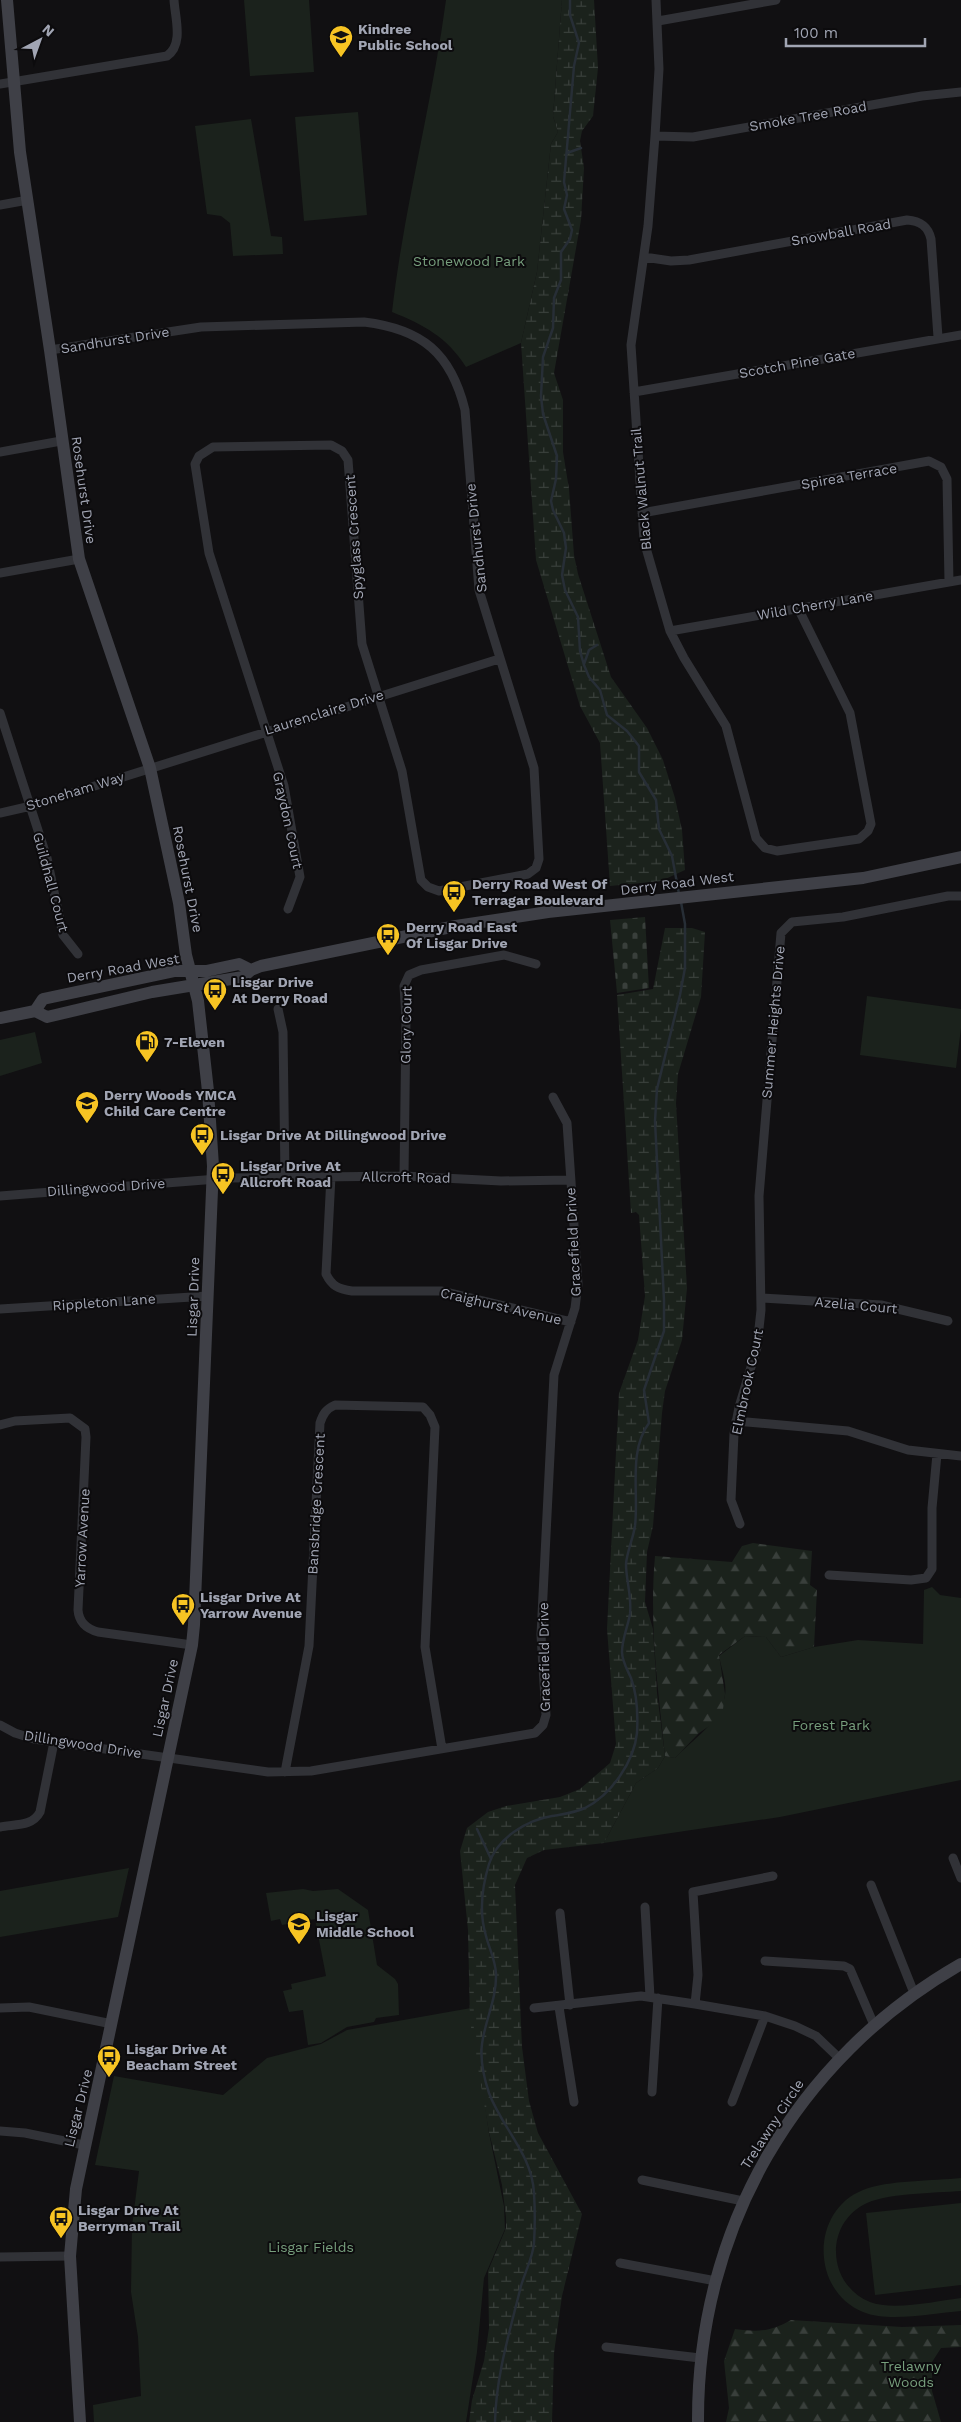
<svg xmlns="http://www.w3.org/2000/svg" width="961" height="2422" viewBox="0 0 961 2422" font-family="'Work Sans',sans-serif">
<defs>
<pattern id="forest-firs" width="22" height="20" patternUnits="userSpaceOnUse" patternTransform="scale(1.25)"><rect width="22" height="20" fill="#1b221c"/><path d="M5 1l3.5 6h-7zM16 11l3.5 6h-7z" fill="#393f3b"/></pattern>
<pattern id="wetland-marsh" width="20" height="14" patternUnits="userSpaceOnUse" patternTransform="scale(1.25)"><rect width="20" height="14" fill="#1b221c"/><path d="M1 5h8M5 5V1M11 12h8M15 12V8" fill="none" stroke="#393f3b"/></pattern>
<pattern id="cemetery-stones" width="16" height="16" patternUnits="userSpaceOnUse" patternTransform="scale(1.25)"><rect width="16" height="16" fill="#1b221c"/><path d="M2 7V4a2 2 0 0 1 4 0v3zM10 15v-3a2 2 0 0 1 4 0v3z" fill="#393f3b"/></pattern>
</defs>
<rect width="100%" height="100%" fill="#111012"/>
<path fill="#1b221c" d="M244,0H309L314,72L250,76Z
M446,0H562L553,116L558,132L551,144L537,272L521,343L466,367C447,337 424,325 392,312C404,207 432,105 446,0Z
M358,112L367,215L304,221L295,117Z
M251,119L271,236L282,237L283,254L233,256L230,223L221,216L207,214L195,126Z
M867,996L961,1009V1028L956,1068L860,1055Z
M35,1032L42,1063L0,1076V1040Z
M932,1587L940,1595L961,1598V1780L780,1817L604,1843L636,1783L658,1768L665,1756L675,1758C693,1739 721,1722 725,1695C727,1683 721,1667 719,1656L745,1636L766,1637L781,1657L814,1647L858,1640L923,1644L924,1590Z
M129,1868L118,1917L0,1937V1891Z
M303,1889L313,1891L338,1889L368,1910L377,1965L395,1979L398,1984L399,2015L376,2018L374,2022L347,2027L321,2043L308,2045L303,2010L289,2012L283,1991L292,1989L291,1984L326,1976L315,1919L282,1925L280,1919L271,1921L266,1893Z
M471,2008L489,2133L504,2206L505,2229L484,2278L477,2352L466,2422H94L93,2405L141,2396L138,2337L131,2292L132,2226L139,2171L95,2165L114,2076L223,2095L267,2058L321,2044L347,2030Z
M961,2178V2191C936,2193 883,2193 863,2205C824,2227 828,2285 870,2302C893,2311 937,2301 961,2298V2311C933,2313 890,2323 863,2312C811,2291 810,2211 863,2190C887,2180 934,2181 961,2178Z
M961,2203V2285L875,2295L866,2213Z"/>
<path fill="url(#forest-firs)" d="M753,1543L812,1551L810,1585L817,1590L814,1647L781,1657L766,1637L745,1636L719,1655L725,1694L723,1709L715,1722L699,1733L675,1758L665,1756C658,1687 649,1625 655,1556L732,1562L742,1546Z
M791,2320L902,2327L961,2325V2347L941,2348L932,2362V2391L941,2422H726L729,2408L724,2361L735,2329C758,2332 770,2332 791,2320Z"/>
<path fill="url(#wetland-marsh)" d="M562,0H594L598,68L593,116L582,131L580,141L584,168L581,220L554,373L563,400V452L569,489L574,555L578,574L611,677L647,728L663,760L675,798L682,830L685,870L661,881L610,886L600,743L580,706L536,560L521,343L537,272L551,144L558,132L553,116Z
M665,928H692L705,932L701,997L678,1074L676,1103L687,1288L682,1340L665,1391L662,1413L653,1526L647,1552L645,1602L653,1629L657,1693L665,1756L658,1768L636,1783L604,1843L544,1850L527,1858L515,1885L522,2047L529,2101L538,2133L582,2214L562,2296L554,2353L552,2422H469L472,2400L484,2361L489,2328L488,2271L506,2228V2217L502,2185L489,2132L470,2021L468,1930L460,1851L467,1828L488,1812L506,1806L560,1797L580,1789L610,1763L616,1744L607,1629L619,1393L638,1340L645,1296L639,1215L636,1212L631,1213L617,995L653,989Z"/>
<path fill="url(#cemetery-stones)" d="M645,917L649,988L617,993L610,920Z"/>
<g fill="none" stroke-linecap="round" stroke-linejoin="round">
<path stroke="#272e36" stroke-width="2.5" d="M570,0V15L579,43L574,66L564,182L567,195L564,209L572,230L570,239L561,252V280L554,298L553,328L543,357L541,396L543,414L557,456L556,479L551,501L553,510L564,533L566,548L562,575L565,590L578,617L580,651L584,665L589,677L600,690L607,715L627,731L639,746V772L656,800L659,829L672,856L679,894
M567,153L581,148
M584,664L589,650L597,645
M477,1829L491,1859
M495,2422C496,2375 510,2331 521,2286C525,2272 533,2257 534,2243C535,2227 535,2209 534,2193C532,2154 502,2128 489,2093C484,2078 480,2060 482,2044C485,2020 497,1999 496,1973C495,1959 489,1948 486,1936C479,1913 482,1887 489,1864C497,1838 527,1820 552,1816C564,1814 574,1813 585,1808C611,1795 634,1762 637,1733C638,1715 637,1694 631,1678C627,1669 622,1661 622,1652C622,1639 628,1626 630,1614C632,1597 626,1580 626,1564C627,1551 633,1539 635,1526C639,1493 628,1451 649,1423L644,1390L664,1331V1300L655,1121L657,1089L680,995L685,968V924L681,902"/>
<path stroke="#313237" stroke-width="9" d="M656,0L659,69L655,136L648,226L631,345L644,541L670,631L684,658L726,726L756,838L765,848L777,851L859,839L868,831L871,824L850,713L798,608
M658,21L776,0
M0,84L167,56C184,44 175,18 174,0
M655,136L693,137L922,96L961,92
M0,205L28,200
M644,257L671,261L689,260L907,220C920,221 928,226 931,239L938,337
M50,350L201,327L364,322C422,329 451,353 465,410L479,590L534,768L539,859L536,868L528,874L439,891L428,887L421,880L402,771L362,644L348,460L342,451L331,445L213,447L199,456L195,464L209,553L284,786L300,877L288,909
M634,392L961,335
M0,452L61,441
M642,513L929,461L941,467L947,479L949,582
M0,573L79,559
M670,631L961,580
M0,713L47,858L63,935L78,954
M0,813L31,806L499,659
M278,1009L283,1032L285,1177
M331,1176L326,1274C332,1286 338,1289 352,1291H441L571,1322
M404,1176L406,1019L404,986L409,975L421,970L504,955L536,964
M0,1196L230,1178L404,1176L501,1181L570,1180
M762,1298L881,1305L948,1321
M0,1309L208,1296
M736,1421L848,1431L908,1450L961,1456
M0,1425L15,1421L70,1418L85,1429L86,1437L78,1610C79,1623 87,1629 98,1632L192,1645
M740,1524L731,1500L734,1434L739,1407L757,1347L761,1310L759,1196L781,933L792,922L843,917L948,896H961
M829,1575L911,1580L926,1578L932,1569V1508L937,1454
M0,1725L15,1733L34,1739L268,1772L311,1771L535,1733L543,1725L546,1715L541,1635L554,1375L575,1308L578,1284L567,1123L553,1097
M285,1772L309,1646L320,1423C323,1414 326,1409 335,1405L423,1407L430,1415L435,1427L425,1647L442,1749
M0,1827C15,1824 32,1827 40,1812L54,1742
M953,1858L961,1878
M871,1885L914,1993
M645,1907L650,1997
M560,1913L570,2005
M765,1961L844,1966L850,1969L874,2025
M695,2004L698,1975L693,1892L773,1876
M559,2007L574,2102
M0,2008L29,2007L112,2024
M534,2008L641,1996L695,2004L765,2016L795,2026L816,2036L839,2058
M652,2092L658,1998
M732,2102L765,2016
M0,2131L25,2133L84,2145
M642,2180L743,2201
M0,2257L70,2256
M620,2263L716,2281
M606,2347L700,2358"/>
<path stroke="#3f4047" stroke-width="12" d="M7,0L20,152L50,350L79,559L150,768L179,903L186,955L198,1001L208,1091L213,1166L194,1625L192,1645L76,2189L70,2256L80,2422
M35,1011L43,999L175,971H206L239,964L251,970
M0,1018L35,1011L47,1017L152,992L243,977L251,970L261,966L456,926L548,912L863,878L961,857
M698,2422C697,2230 795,2059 961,1964"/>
</g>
<defs>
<g id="school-pin" transform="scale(1.25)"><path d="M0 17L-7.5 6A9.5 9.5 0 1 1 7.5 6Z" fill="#f7c423" stroke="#0c0b0d"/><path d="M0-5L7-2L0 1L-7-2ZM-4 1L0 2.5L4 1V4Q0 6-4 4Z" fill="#111"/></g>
<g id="bus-pin" transform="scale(1.25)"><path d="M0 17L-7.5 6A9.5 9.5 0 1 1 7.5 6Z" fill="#f7c423" stroke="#0c0b0d"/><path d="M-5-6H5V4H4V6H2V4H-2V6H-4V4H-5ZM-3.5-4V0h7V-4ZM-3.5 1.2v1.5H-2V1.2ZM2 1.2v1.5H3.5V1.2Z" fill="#111"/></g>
<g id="fuel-pin" transform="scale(1.25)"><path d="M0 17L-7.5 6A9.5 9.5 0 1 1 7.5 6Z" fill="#f7c423" stroke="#0c0b0d"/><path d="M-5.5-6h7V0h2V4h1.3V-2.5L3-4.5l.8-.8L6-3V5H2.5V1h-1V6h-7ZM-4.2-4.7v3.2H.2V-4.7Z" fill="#111"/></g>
</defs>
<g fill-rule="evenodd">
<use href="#school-pin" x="341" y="37"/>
<use href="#bus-pin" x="454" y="892"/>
<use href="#bus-pin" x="388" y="935"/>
<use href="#bus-pin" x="215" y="990"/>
<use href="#fuel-pin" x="147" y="1042"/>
<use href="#school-pin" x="87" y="1103"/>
<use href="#bus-pin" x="202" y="1135"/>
<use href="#bus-pin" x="223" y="1174"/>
<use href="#bus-pin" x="183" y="1605"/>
<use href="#school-pin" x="299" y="1924"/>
<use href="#bus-pin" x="109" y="2057"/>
<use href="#bus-pin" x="61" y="2218"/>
</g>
<g text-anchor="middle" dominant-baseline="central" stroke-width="4" stroke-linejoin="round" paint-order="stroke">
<g font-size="14" font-weight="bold" fill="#a1a5b3" stroke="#0c0b0d" text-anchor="start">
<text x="358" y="29">Kindree<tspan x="358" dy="16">Public School</tspan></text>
<text x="472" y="884">Derry Road West Of<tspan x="472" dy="16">Terragar Boulevard</tspan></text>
<text x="406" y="927">Derry Road East<tspan x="406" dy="16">Of Lisgar Drive</tspan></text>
<text x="232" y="982">Lisgar Drive<tspan x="232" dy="16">At Derry Road</tspan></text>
<text x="164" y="1042">7-Eleven</text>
<text x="104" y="1095">Derry Woods YMCA<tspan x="104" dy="16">Child Care Centre</tspan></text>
<text x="220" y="1135">Lisgar Drive At Dillingwood Drive</text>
<text x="240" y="1166">Lisgar Drive At<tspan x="240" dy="16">Allcroft Road</tspan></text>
<text x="200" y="1597">Lisgar Drive At<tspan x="200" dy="16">Yarrow Avenue</tspan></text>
<text x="316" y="1916">Lisgar<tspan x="316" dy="16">Middle School</tspan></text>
<text x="126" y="2049">Lisgar Drive At<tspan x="126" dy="16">Beacham Street</tspan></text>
<text x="78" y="2210">Lisgar Drive At<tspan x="78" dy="16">Berryman Trail</tspan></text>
</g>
<g font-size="14" fill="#a1a5b3" stroke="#0c0b0d">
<text transform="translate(808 116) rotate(-10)">Smoke Tree Road</text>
<text transform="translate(841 232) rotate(-10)">Snowball Road</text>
<text transform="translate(115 340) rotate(-9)">Sandhurst Drive</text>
<text transform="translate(797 363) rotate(-10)">Scotch Pine Gate</text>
<text transform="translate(849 476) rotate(-10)">Spirea Terrace</text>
<text transform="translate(641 489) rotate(-95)">Black Walnut Trail</text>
<text transform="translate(84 490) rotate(82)">Rosehurst Drive</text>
<text transform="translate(354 537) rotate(-94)">Spyglass Crescent</text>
<text transform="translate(476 538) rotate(-96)">Sandhurst Drive</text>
<text transform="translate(815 605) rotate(-10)">Wild Cherry Lane</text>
<text transform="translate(324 712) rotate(-17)">Laurenclaire Drive</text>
<text transform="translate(75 791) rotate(-17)">Stoneham Way</text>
<text transform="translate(288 820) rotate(78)">Graydon Court</text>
<text transform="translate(188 879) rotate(79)">Rosehurst Drive</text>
<text transform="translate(51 882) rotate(75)">Guildhall Court</text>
<text transform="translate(677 883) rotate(-7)">Derry Road West</text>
<text transform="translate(123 968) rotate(-10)">Derry Road West</text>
<text transform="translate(773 1022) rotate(-85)">Summer Heights Drive</text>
<text transform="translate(406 1025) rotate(-89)">Glory Court</text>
<text transform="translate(406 1177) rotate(1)">Allcroft Road</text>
<text transform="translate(106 1187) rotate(-4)">Dillingwood Drive</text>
<text transform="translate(573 1242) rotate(-93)">Gracefield Drive</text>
<text transform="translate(193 1297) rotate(-88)">Lisgar Drive</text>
<text transform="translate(104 1302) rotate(-4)">Rippleton Lane</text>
<text transform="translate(856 1305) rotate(5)">Azelia Court</text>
<text transform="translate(501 1306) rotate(13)">Craighurst Avenue</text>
<text transform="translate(747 1382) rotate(-78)">Elmbrook Court</text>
<text transform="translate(316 1504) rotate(-87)">Bansbridge Crescent</text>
<text transform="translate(82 1538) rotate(-87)">Yarrow Avenue</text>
<text transform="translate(544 1657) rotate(-91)">Gracefield Drive</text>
<text transform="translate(165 1698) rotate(-78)">Lisgar Drive</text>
<text transform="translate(83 1744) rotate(9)">Dillingwood Drive</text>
<text transform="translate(78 2108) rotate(-76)">Lisgar Drive</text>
<text transform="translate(772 2124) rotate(-57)">Trelawny Circle</text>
</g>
<g font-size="14" fill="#779f7d" stroke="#0c0b0d">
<text x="469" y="261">Stonewood Park</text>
<text x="831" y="1725">Forest Park</text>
<text x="311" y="2247">Lisgar Fields</text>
<text x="911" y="2366">Trelawny<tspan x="911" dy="16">Woods</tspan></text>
</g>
</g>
<g transform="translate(40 40) rotate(41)" stroke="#0c0b0d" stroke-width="4" paint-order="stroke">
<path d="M0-4L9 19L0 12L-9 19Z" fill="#a1a5b3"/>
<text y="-8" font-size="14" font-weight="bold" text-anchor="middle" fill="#a1a5b3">N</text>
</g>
<path d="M786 38v8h139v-8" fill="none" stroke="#a1a5b3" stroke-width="2.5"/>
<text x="794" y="38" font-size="15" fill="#a1a5b3" stroke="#0c0b0d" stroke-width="4" paint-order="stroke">100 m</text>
</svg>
